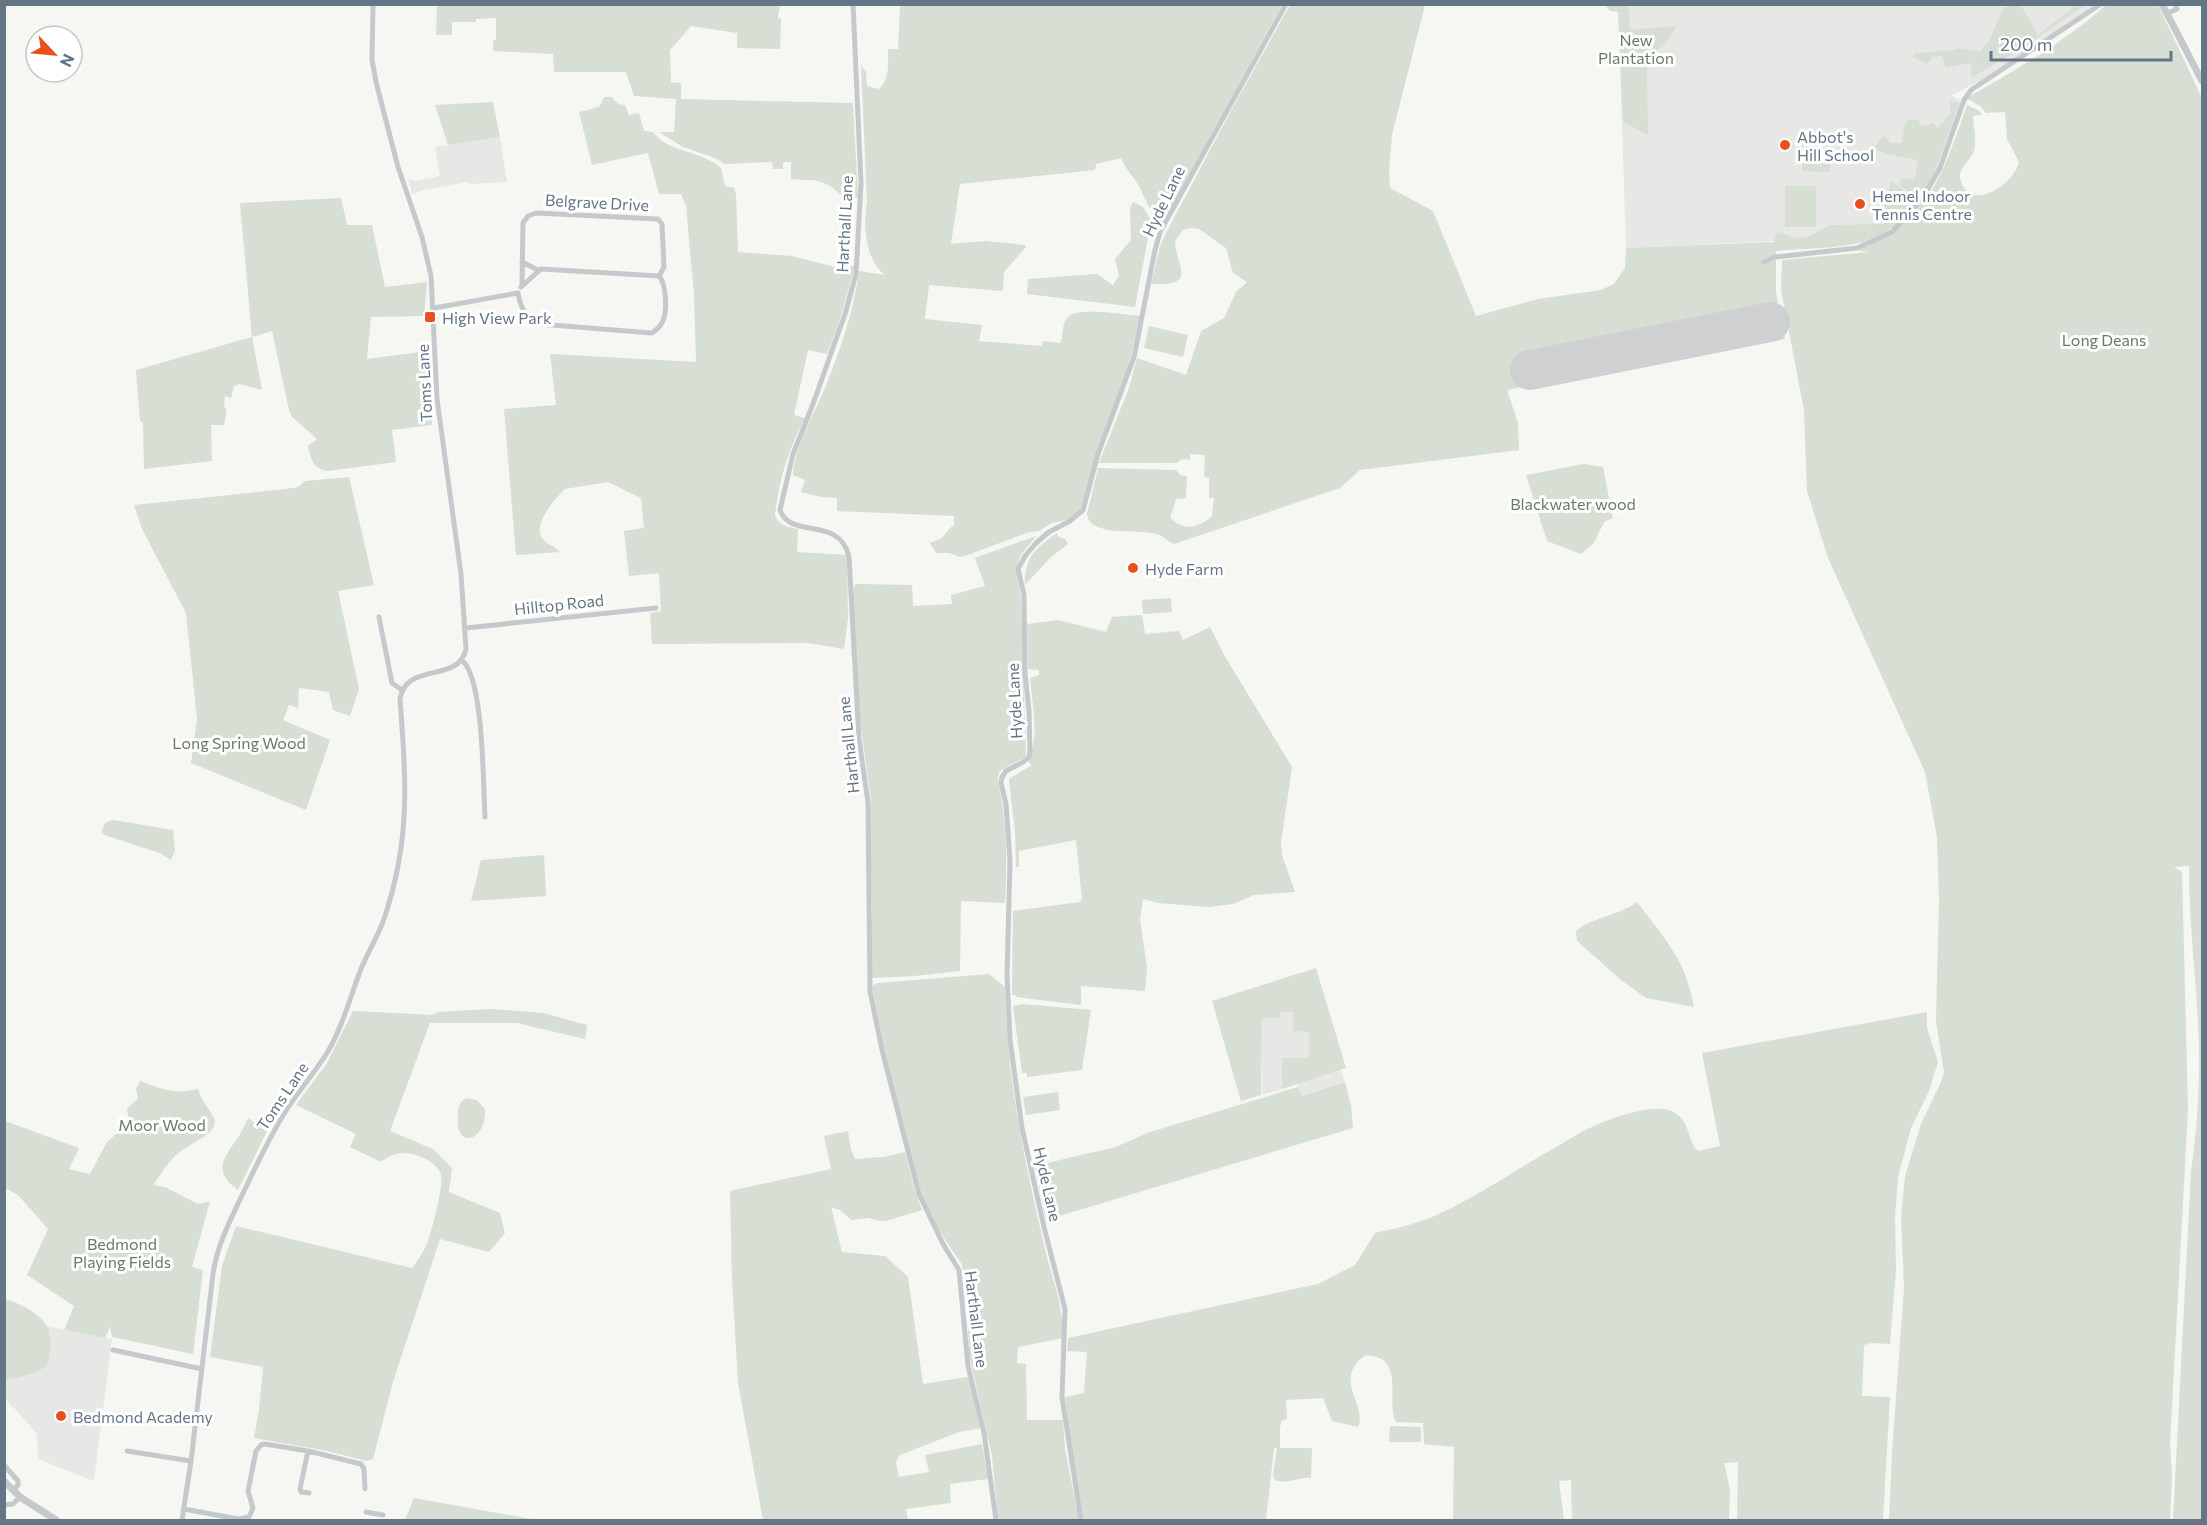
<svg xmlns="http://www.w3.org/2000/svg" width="2207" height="1525" viewBox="0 0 2207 1525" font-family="Commissioner,sans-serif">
<rect width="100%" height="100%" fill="#f6f6f2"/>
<path fill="#e7e8e6" d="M1618,4L2096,5L1984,79L1952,95L1961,102L1937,168L1923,198L1863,243L1776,251L1775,241L1626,248Z
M500,137L507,182L471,184L467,182L424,190L412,194L408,178L415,181L440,176L435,147Z
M1280,1012H1294L1309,1031V1058H1282V1089L1262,1095V1018H1280Z
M1341,1070L1345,1082L1302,1096L1297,1083Z
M7,1319L112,1339L94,1481L38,1459L37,1434L5,1398L4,1328Z"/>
<path fill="#d7ded3" d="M437,5H780L778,18L781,19L780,49L737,48V33L691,26L670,50L671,82L681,83V99L853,103L858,197C839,200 839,189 824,183C814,179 802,180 791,179V162H783V169H773L772,162L725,164L715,158L683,147L659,132H674L676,99L634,96L626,72H554L553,54L493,51V41L496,40V18L476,19V22H452V35H436Z
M900,5H1282L1163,222H1160C1151,211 1145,200 1140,188C1134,177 1126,170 1121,158L1096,164L1095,170L960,184L951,244L985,241L1025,245L1026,247L1004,272L1003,291L929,285L925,319L982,325L979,341L1042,346L1043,341L1061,343C1063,335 1062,321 1069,316C1080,307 1125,315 1140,316L1131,356L1122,389L1079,512L1071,519L1052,523L1039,531L1029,532L965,556L960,557L949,553H936L930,543L942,538L951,527L954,526V516L837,511V498L821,497L801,492L805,480L793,475C795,444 813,417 825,388C840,350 854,311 859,271L885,275C865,260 863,225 867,202L861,65L866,72L867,86L879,89C890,79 888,63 888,49H898Z
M1290,5H1425L1392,135L1389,171L1390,188L1433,211L1476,316L1538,299L1601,290L1614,284L1625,268L1626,248L1774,242L1777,231L1795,238L1808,237L1831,225L1884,224V206L1891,181L1915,199V204C1907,213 1899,224 1889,230C1857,251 1813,247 1776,251V293L1785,339L1507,390L1518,423L1519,450L1360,470L1340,488L1174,544C1169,541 1163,536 1157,534C1135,528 1107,537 1089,521L1087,514L1098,468L1176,470L1180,475L1187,476L1186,498L1176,499L1170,518C1185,531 1197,529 1212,516L1214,498H1209V478L1204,477L1205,455L1190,454V460L1182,459L1176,463H1099L1129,388L1137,358L1186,375L1201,331L1224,318L1236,292L1247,282L1233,273L1226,248L1199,229L1191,228L1183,230L1175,241C1176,269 1199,285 1151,284L1160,246L1167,231L1233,107Z
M1605,5H1629L1630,30L1677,26L1668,40L1655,52L1647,63L1648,135L1623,122L1618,12L1610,11Z
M2012,5H2021L2038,35L2076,5H2085L2032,42L1971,78L1972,70L1970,63L1946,68L1942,56L1933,57L1927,64L1912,57L1918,51L1919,53L1953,50L1960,48L1980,52L1989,41L2003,8Z
M2106,5H2158L2202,98V1520H2173L2191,1172C2198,1123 2201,1072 2198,1022C2195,970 2189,918 2189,866L2174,867L2182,872L2188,1109L2170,1444L2172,1477L2170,1520H1889L1892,1452L1904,1288L1901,1218L1905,1176L1921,1124L1941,1082L1944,1072L1936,1021L1939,901L1937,837L1925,772L1828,558L1807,491L1804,410L1781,290L1782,260L1869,252L1860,251V248C1929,224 1945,168 1967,105L1979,111L1982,115L1973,116C1973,128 1978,143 1973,153C1969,162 1956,170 1961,182C1972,213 2015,183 2019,162L2007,139L2005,112L1986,113L1980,106L1966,98C2013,72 2066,41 2106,5Z
M604,97H612L618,104L625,105L629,115L639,113L644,131L653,132C670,154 702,150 721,168L725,186L734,188L736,195L738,252L792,256L835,267L855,266L838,326L827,354L808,350L794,415L805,418C789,447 778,482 775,516C780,526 788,527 798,529L797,552L847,555L848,618L844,649L808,643L652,644L650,613L661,611L659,573L629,576L624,531L644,528L641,498L608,482L565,489C555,499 533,523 542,538C547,545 555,546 560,552L516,555L504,409L556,405L550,354L696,362L694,295L686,206L681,194H659L648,153L592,165L579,112L599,107Z
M1949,101L1959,103C1953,120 1931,194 1917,197L1899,185L1901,178L1914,180L1918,160L1887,154L1873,148L1885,135L1890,143H1901L1905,123L1911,119L1918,120L1921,125L1927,126L1933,123L1938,128L1951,113Z
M493,102L500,137L448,145L435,105Z
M1803,157L1831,158L1830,172L1802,171Z
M1785,186H1816V227H1785Z
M341,198L347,225H372L385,287L427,282L424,316L371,317L367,359L429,351L432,425L392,430L396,462L328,471C313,469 311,459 308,446L317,439L292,417L289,410L272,331L252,337L262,390L239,384L234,386L231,398L225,396L224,408L227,409L224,425H211L212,461L144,469L143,423L140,421L136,370L252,337L240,203Z
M1133,202L1143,207L1154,226L1148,238L1135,307L1027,294L1028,279L1097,274L1113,285L1119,276L1115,259L1131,240L1130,208Z
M1149,326L1188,335L1183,357L1144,348Z
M1584,464L1603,467L1613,518L1604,522L1594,543L1581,554L1547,541L1526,475Z
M349,477L374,585L338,591L359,689L350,716L333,710L329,692L299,688L298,708L289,705L283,720L330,740L306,810L191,763L197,719L186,613L142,529L134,505L286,489L298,487L305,481Z
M1057,533L1058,537L1065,539L1068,544L1051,557L1025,585C1024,557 1036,548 1057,533Z
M1036,536L1020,556L1016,570L1021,597L1026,756C1021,761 1001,768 999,773C996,781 1001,792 1002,801C1007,836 1007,868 1005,903L961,901L960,971L915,976L872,978L870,954L872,905L868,839L871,800L860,721L852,597L854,586L856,584L912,585L913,606L952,604L951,595L985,586L975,558Z
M1171,598L1172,612L1143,614L1142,600Z
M1142,615L1145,634L1179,631L1183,640L1210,627L1224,655L1292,767L1281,843L1282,855L1295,892L1254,895L1233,904L1208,907L1158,903L1143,899L1140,919L1147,968L1145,991L1081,986V1005L1016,997L1015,995H1012L1013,911L1080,902L1082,899L1076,840L1019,851V867H1016L1015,831L1009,781L1010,778L1031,766L1028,759C1040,741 1032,700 1030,678L1039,675V670L1028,669L1027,624L1058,620L1106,632L1112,617Z
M114,820L173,830L175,851L171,860L160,853L104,835L102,832C103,824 106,821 114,820Z
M544,855L546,896L471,901L481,860Z
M1637,902C1664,938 1686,960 1694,1007L1646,998L1621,980L1577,941L1576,931C1594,916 1619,916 1637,902Z
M1316,968L1346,1068L1282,1089V1058H1309V1032L1293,1031V1012H1280V1018H1262L1261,1095L1241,1101L1212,1001Z
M989,974L1005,987C1006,1076 1025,1163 1045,1249C1053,1282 1063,1303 1063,1338L1018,1347L1017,1363L1026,1364L1027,1420H1063L1065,1449L1079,1520H998L992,1456L969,1355L966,1279L961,1263L936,1226L918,1185L886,1060L872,986L877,983Z
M1023,1004L1091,1010L1082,1070L1027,1077V1073H1022L1013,1006Z
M491,1009L543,1013L587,1025L585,1039L517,1023H430L390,1131L433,1149L452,1168L449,1192L500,1213L505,1233L489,1252L440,1239L393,1382L373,1459L367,1461L327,1451L254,1438L259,1410L263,1367L210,1357L222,1266L236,1226L412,1268C417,1261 423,1253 427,1244C431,1233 444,1185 441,1175C439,1164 422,1156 412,1154C400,1152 391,1154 381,1162L350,1147L356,1134L296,1105L327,1063L353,1011L433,1015L438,1012Z
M1927,1012V1028L1938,1062L1929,1091L1911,1128L1898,1177L1895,1218L1896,1270L1890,1344L1872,1343L1864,1345L1862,1396L1890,1397L1883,1520H1737L1738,1462L1724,1463L1730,1489L1729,1520H1572L1571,1480L1559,1481L1564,1520H1453L1454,1447L1424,1444L1423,1423L1396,1422C1385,1402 1407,1357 1366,1355C1331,1378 1368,1405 1358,1427L1332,1421L1323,1398L1286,1400L1287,1419L1282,1420L1280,1427V1448H1312L1311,1478C1299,1476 1287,1485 1275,1480L1273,1476L1277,1448H1274L1266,1520H1084L1072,1456L1065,1397L1084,1393L1087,1352L1067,1351L1068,1338L1318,1284L1355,1265L1375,1233C1399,1228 1424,1222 1445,1211C1483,1193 1519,1168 1556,1147C1568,1141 1579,1132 1592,1127C1609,1119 1653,1103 1671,1111C1690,1118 1688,1143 1698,1151L1720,1146L1702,1053Z
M140,1081C163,1089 174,1095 198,1089C201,1101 214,1114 215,1122C215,1136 185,1145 176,1155C168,1163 160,1175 153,1185L165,1187L198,1204L210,1201L192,1267L203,1270L193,1354L112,1337L110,1326L105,1338L64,1330L74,1306L27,1275L48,1229L18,1195L5,1188V1121L79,1148L69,1169L90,1174L107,1142L127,1125L129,1119L127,1109L138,1098L136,1089Z
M1345,1082L1351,1105L1353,1128L1046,1220L1034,1166L1116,1147L1147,1133L1298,1087L1302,1096Z
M1058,1092L1060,1110L1026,1115L1023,1097Z
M466,1098L477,1100L485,1109C487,1142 454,1151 458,1114C458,1107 459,1102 466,1098Z
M248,1118L267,1131L238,1190C216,1174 220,1163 234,1143C240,1136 244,1127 248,1118Z
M848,1131L851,1149L855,1159L884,1157L905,1152L915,1191L922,1210L886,1221H880L869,1218L851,1220L840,1210L831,1207L842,1252L885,1256L908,1277L923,1384L968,1377L981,1428L959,1432L900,1455L896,1462L899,1477L929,1472L925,1455L982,1444L988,1479L950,1484L951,1503L906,1509L908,1520H763L738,1383L732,1280L730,1191L831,1169L824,1136Z
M5,1299C18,1302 43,1315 48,1328C52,1339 51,1355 47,1366C34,1374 20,1378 5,1379Z
M1390,1426L1421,1427V1442H1389Z
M414,1498L537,1520H405Z"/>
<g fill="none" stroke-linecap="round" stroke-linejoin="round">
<path stroke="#ced0d2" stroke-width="40" d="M1530,370L1770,322"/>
<path stroke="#c6c9cc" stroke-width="5" d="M853,4L861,183L856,274L845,314L813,404L793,454L780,510C790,540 840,515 849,557L859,739L868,802L870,991L882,1050L919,1194L943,1244L959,1270L968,1366L984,1433L996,1520
M2166,14L2177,9L2175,4
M522,262L538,270
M1764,262L1775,257L1857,248L1892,232L1921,201L1940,168L1964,100L1971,90L2101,4
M522,285L523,223L528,216L536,213L658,219L662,224L664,267L659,276
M521,287L541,269L659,276
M518,293C521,309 525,317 539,324L652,333C658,329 662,325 664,318C667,308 666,283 659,276
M434,308L518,293
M379,617L392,683L402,690
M466,628L656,608
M462,660C484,679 483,785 485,817
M113,1350L202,1369
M127,1451L191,1461
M308,1451L300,1489L301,1492L309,1493
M4,1465L18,1481V1485L13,1490
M4,1505L13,1504L20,1497
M184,1509L238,1519L249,1517L253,1508L248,1491L256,1451L261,1445L265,1444L308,1451L361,1464L364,1469L365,1489
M366,1512L383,1515
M182,1520L191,1461L213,1274C217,1244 232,1217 245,1189C258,1162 271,1134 287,1109C300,1089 315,1072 327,1053C343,1026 350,997 361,969C368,952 378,936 384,919C411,839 406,781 400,699C406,661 459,684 466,649L461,574L437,399L431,276L422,237L398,167L376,82L372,60L373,4
M1081,1520L1062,1397L1065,1309L1044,1227L1022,1128L1010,1040L1007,975L1010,861L1006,804L1001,783L1002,777L1006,771L1023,762L1029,757L1030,751L1029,711L1025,674L1024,595L1018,569L1025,556L1036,543L1049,532L1070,521L1083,510L1098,454L1134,357L1155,250L1160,232L1286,4"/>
<path stroke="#c6c9cc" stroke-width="7" d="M2162,4L2202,81
M4,1481L20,1497L56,1520"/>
</g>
<g fill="#e85020" stroke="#fff" stroke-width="2">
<circle cx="1785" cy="145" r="6"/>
<circle cx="1860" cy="204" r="6"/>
<rect x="424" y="311" width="12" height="12" rx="3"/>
<circle cx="1133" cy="568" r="6"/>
<circle cx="61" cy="1416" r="6"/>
</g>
<g text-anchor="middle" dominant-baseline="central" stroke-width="6" stroke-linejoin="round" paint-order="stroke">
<g font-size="16" fill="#687c63" stroke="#fff">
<text x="1636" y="39">New<tspan x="1636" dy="18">Plantation</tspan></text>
<text x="2104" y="339">Long Deans</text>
<text x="1573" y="503">Blackwater wood</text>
<text x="239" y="742">Long Spring Wood</text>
<text x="162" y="1124">Moor Wood</text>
<text x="122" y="1243">Bedmond<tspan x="122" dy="18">Playing Fields</tspan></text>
</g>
<g font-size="16" fill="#647685" stroke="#fff" text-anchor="start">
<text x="1797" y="136">Abbot's<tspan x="1797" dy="18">Hill School</tspan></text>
<text x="1872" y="195">Hemel Indoor<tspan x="1872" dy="18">Tennis Centre</tspan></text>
<text x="442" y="317">High View Park</text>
<text x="1145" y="568">Hyde Farm</text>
<text x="73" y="1416">Bedmond Academy</text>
</g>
<g font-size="16" fill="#647685" stroke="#fff">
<text transform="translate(1163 201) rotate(-64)">Hyde Lane</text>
<text transform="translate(597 202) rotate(3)">Belgrave Drive</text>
<text transform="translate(844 224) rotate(-87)">Harthall Lane</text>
<text transform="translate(424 383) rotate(-93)">Toms Lane</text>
<text transform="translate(559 604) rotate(-6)">Hilltop Road</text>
<text transform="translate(1014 701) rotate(-93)">Hyde Lane</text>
<text transform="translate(848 745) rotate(-96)">Harthall Lane</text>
<text transform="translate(282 1096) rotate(-56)">Toms Lane</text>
<text transform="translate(1048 1184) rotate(77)">Hyde Lane</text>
<text transform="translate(977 1319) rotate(83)">Harthall Lane</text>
</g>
</g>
<rect width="2207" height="1525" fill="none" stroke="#647685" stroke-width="12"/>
<g transform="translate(54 54) rotate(116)"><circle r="28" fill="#ffffff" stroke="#c1c8ce" stroke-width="1.5"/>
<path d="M0-4.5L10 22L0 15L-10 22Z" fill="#e85020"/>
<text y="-9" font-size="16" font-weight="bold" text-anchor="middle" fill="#647685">N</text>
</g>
<path d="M1991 51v9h180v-9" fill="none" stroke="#647685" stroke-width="3"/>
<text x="2000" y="51" font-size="18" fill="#647685" stroke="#ffffff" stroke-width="4.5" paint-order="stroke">200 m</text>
</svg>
